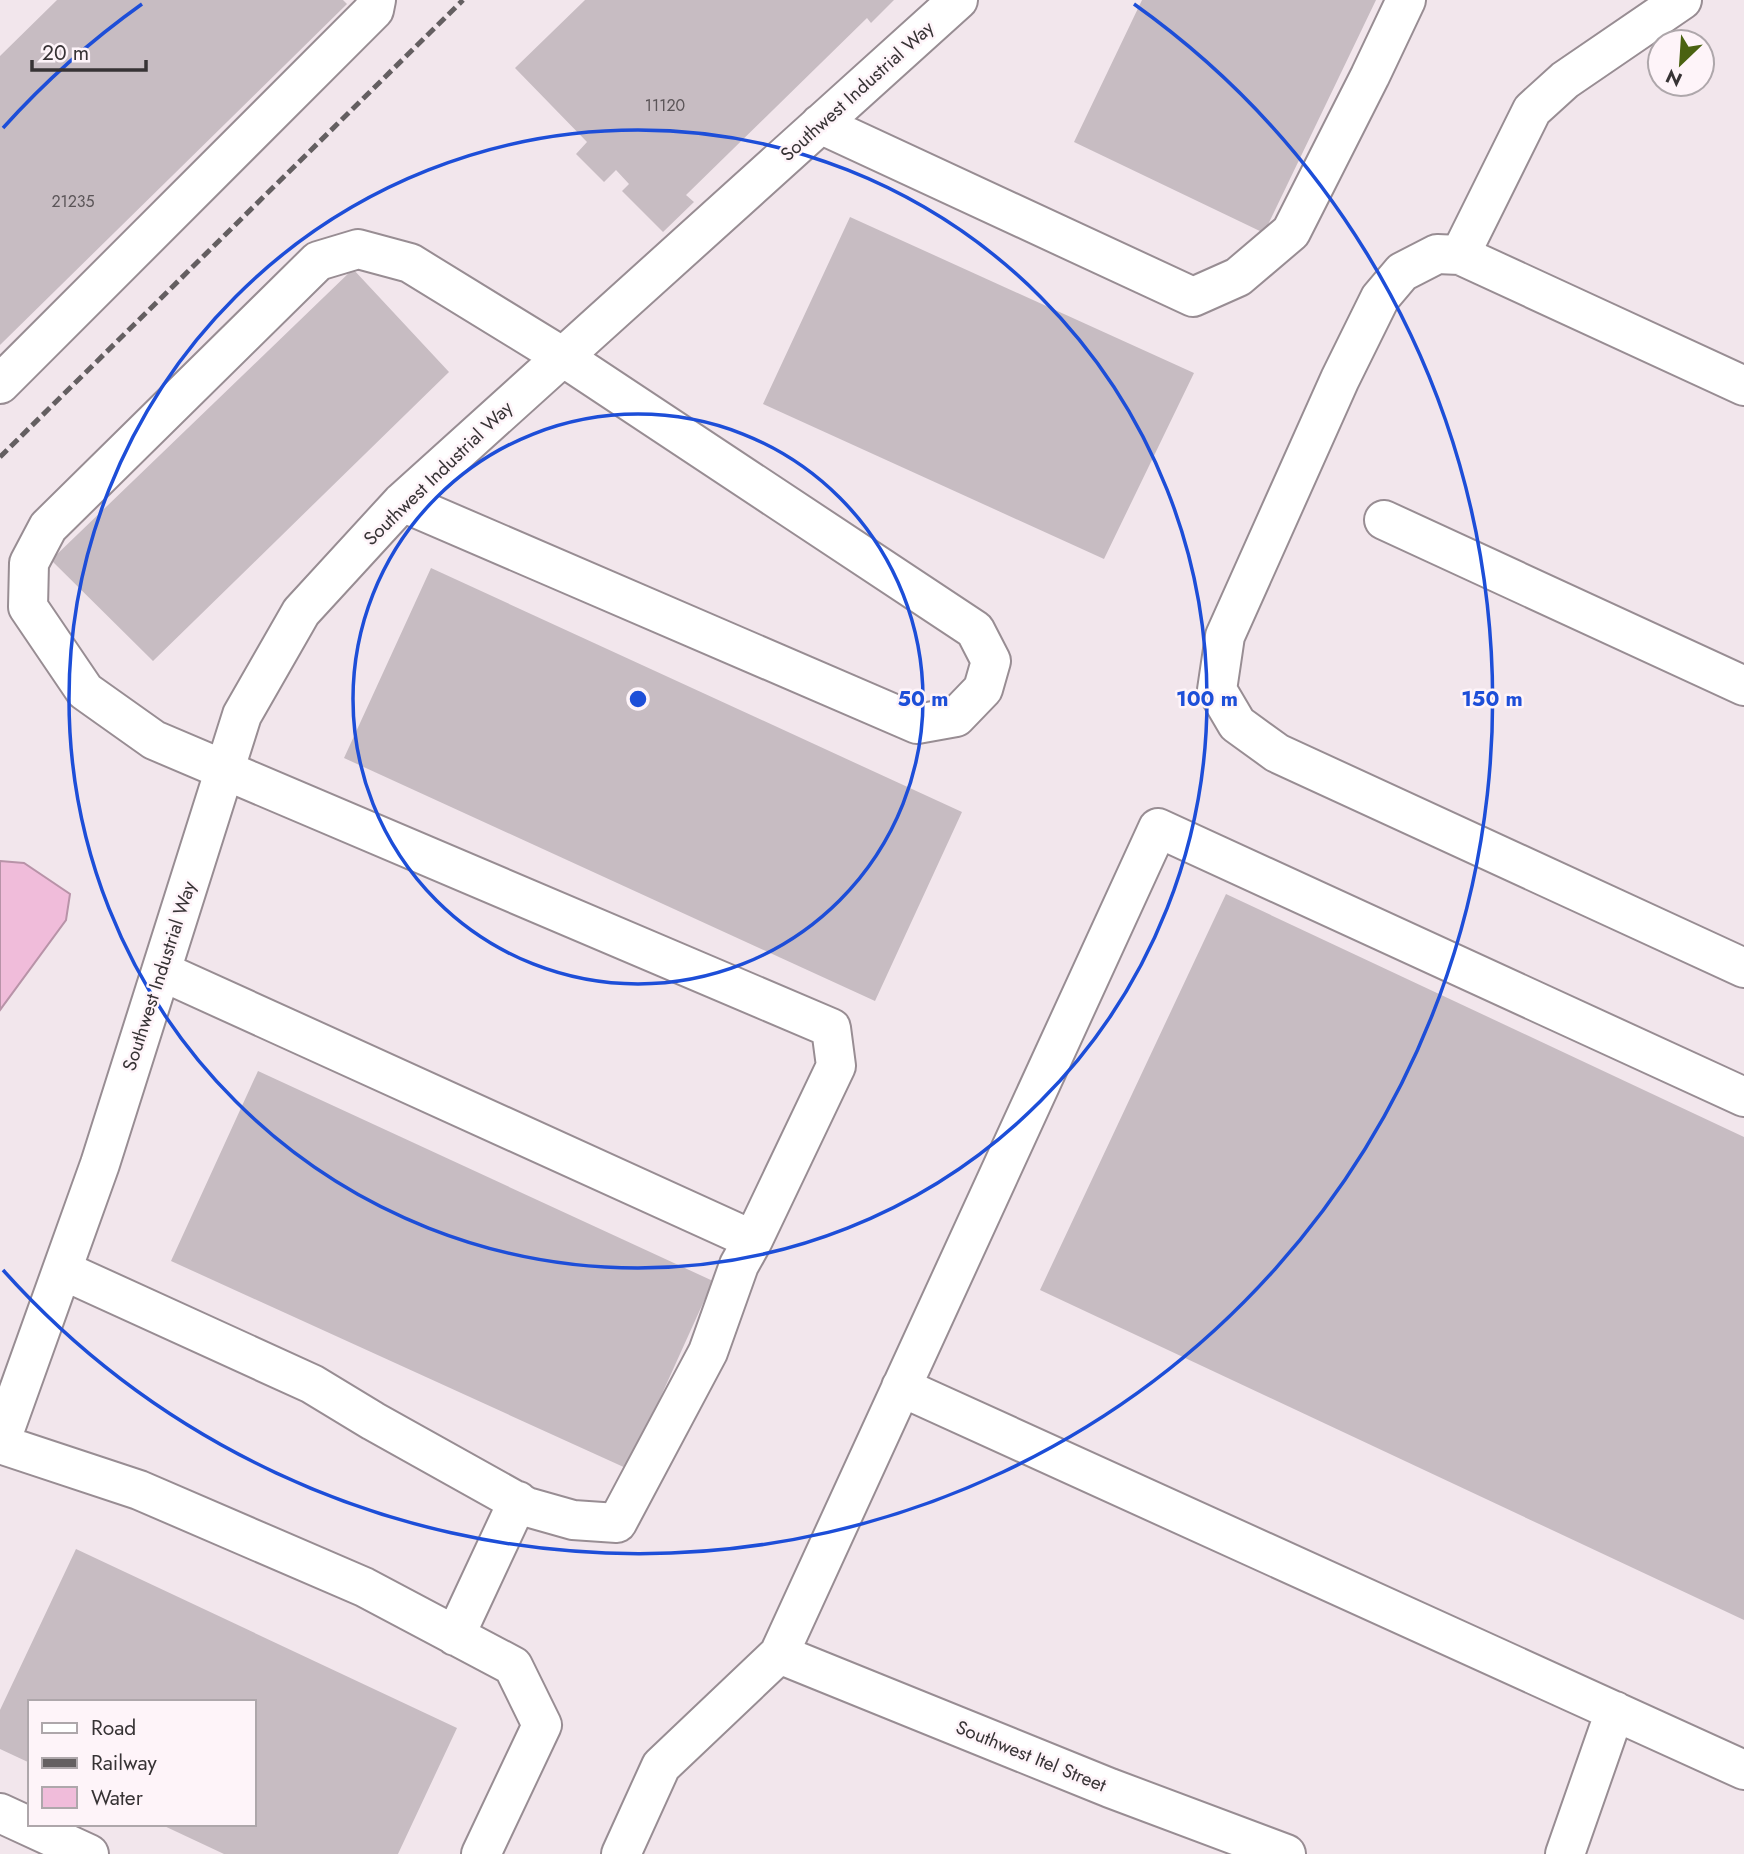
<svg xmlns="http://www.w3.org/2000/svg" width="1744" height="1854" viewBox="0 0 1744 1854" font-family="Jost,sans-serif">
<rect width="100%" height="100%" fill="#f2e6ec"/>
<path fill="#f0bcda" stroke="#b893a8" stroke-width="2" d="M0,861L24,863L70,894L66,920L0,1010Z"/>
<path fill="#c7bcc2" d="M57,0H343L347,4L0,345V56Z
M585,0H894L871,23L867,18L686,195L694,202L663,232L622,191L629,184L616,170L604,182L576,154L587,142L515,68Z
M1142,0H1376L1264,233L1074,142Z
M850,217L1194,373L1104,559L763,404Z
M353,269L449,372L153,661L51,560Z
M431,568L962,812L875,1001L344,758Z
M1226,894L1744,1137V1620L1040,1290Z
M258,1071L713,1281L628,1469L171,1261Z
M76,1549L457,1728L398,1854H224L160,1824H254V1702H30V1763L0,1749V1710Z"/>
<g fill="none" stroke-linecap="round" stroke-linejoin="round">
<g stroke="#988d93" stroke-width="42">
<path id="minor" d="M820,124L1193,297L1238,277L1291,232L1370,76L1406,0
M1460,255L1532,110L1565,80L1682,0
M0,384L374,10L376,0
M1744,386L1460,255L1437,254L1402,272L1380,298L1340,379L1225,636L1217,690L1237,724L1277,753L1744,968
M402,502L917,724L956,717L983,689L991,661L975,630L563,357L410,263L358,249L318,261L48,527L29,563L28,607L85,691L154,740L831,1028L836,1066L753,1240
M1384,520L1744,686
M62,1270L312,1384L373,1421L527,1507L573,1520L617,1523L708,1352L739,1265L753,1240L161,971
M901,1387L1744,1770
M0,1443L100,1164L242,715L301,612L402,502L958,0
M0,1444L139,1490L364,1587L513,1666L542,1725L481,1854
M455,1636L518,1501
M779,1654L1110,1788L1286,1854
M0,1813L89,1854
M621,1854L661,1766L779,1654L1158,828L1744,1097
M1565,1854L1615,1711"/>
</g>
<use href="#minor" stroke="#fff" stroke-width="38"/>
<path stroke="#645f61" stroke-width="5" stroke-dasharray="10 5" stroke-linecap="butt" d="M0,457L463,0"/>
</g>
<g fill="none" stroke="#1d4ed8" stroke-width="3.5">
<circle cx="638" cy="699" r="285"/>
<circle cx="638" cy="699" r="569"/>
<path d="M3 128A854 854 0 0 1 142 4M1134 4A854 854 0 1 1 3 1270"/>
</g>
<g text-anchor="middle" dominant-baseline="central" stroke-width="5" stroke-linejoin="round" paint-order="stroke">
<g font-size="16" fill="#5b5558">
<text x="665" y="105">11120</text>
<text x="73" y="201">21235</text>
</g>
<g font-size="19" fill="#373335" stroke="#fef4f9">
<text transform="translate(857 91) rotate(-42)">Southwest Industrial Way</text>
<text transform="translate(438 473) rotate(-44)">Southwest Industrial Way</text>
<text transform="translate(159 976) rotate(-72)">Southwest Industrial Way</text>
<text transform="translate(1031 1756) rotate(22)">Southwest Itel Street</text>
</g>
</g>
<circle cx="638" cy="699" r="10" fill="#1d4ed8" stroke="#fef4f9" stroke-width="3.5"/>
<g font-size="21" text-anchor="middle" font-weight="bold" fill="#1d4ed8" stroke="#fef4f9" stroke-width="5" stroke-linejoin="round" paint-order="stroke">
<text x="923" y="706">50 m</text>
<text x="1207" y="706">100 m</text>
<text x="1492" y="706">150 m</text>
</g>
<rect x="28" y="1700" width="228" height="126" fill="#fef4f9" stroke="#aea7ab" stroke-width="2"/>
<rect x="42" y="1723" width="35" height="10" fill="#ffffff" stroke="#aea7ab" stroke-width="2"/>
<text x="91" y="1735" font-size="21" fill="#373335">Road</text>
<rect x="42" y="1758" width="35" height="10" fill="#645f61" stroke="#aea7ab" stroke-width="2"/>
<text x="91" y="1770" font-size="21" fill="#373335">Railway</text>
<rect x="42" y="1787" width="35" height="21" fill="#f0bcda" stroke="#aea7ab" stroke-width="2"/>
<text x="91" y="1805" font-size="21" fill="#373335">Water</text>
<g transform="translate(1681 63) rotate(205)"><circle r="33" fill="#fef4f9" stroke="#aea7ab" stroke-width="2"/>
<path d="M0-5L12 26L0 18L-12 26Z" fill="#4a6211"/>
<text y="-10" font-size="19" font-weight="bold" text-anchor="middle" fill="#373335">N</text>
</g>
<path d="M32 60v10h114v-10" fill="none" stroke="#373335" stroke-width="3.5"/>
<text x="42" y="60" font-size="21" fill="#373335" stroke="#fef4f9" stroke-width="5" paint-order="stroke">20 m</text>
</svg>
